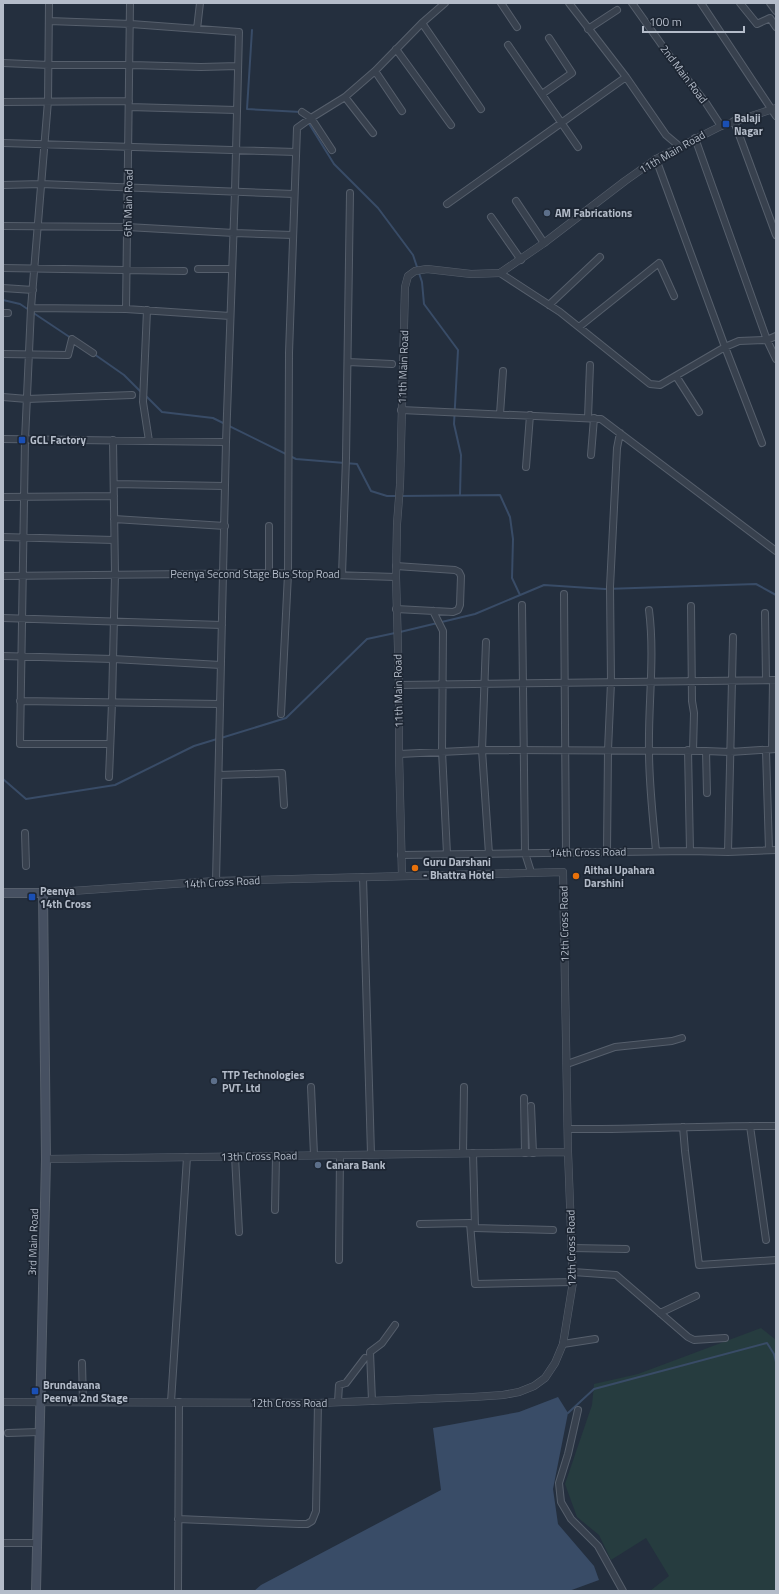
<svg xmlns="http://www.w3.org/2000/svg" width="779" height="1594" viewBox="0 0 779 1594" font-family="'Titillium Web',sans-serif">
<rect width="100%" height="100%" fill="#242f3e"/>
<path fill="#263c3f" d="M761,1328L776,1340V1591H650L669,1576L646,1538L611,1560L599,1535L577,1517L565,1484L592,1405L594,1384L638,1374Z"/>
<path fill="#394c67" d="M558,1397L568,1413L553,1489L558,1524L594,1566L599,1580L569,1591H254L261,1585L441,1490L433,1428L519,1412Z"/>
<g fill="none" stroke-linecap="round" stroke-linejoin="round">
<path stroke="#394c67" stroke-width="2" d="M252,30L247,109L301,112
M308,122L334,164L378,208L413,255L422,282L424,304L458,350L454,424L461,455L460,495
M3,300L20,304L71,338
M94,354L124,375L142,393
M146,396L162,412L213,418L296,459L357,464L371,491L387,496H397
M401,496L500,495L510,517L513,539L512,578L520,595
M400,632L475,614L544,585L605,589L756,584L776,595
M221,738L286,718L367,639L395,633
M3,779L26,799L115,785L194,746L217,739
M568,1413L594,1389L767,1343L774,1354L776,1362"/>
<g stroke="#565f6c" stroke-width="8">
<path id="minor" d="M49,3L48,101L31,308L25,440L20,744H110
M501,3L517,27
M569,3L626,77L666,135L679,146
M632,3L676,65L706,103L721,126
M701,3L776,116
M740,3L757,24L770,18L776,27
M770,3L776,11
M49,21L131,24L239,32L235,191L226,442L216,881
M422,23L481,109
M197,29L200,3
M588,29L617,10
M508,45L578,147
M396,49L451,125
M3,63L49,65H132L201,67L238,66
M375,71L402,111
M542,94L572,73L549,38
M345,97L373,133
M3,102L129,101
M129,107L236,110
M302,112L311,118L345,97L375,71L422,23L445,3
M734,121L776,235
M695,138L767,340L776,359
M3,143L296,152
M656,159L725,347L762,443
M3,185L41,184L294,194
M516,201L544,243
M447,204L626,77
M491,217L521,260
M3,226L127,227L234,233L293,235
M3,268L184,271
M198,269H232
M500,273L560,312L650,384L660,385L725,347L739,341L767,340L776,336
M3,288L33,290
M549,305L600,257
M31,308L126,309L230,316
M126,309L130,3
M147,310L143,402L149,441
M3,313H8
M579,327L659,263L674,296
M3,354L68,355L72,339L93,353
M348,362L392,364
M676,376L699,412
M3,397L27,399L132,395
M401,410L601,419L776,551
M500,414L503,371
M588,418L590,365
M3,439L226,442
M591,455L594,418
M526,467L530,415
M114,484L225,486
M3,497L114,496
M114,519L225,526
M3,537L114,540
M396,566L455,570L459,572L461,576L460,605L458,610L453,612L396,609
M269,573V526
M342,575L346,458L350,193
M3,576L269,573L396,577
M564,594L566,852
M522,605L525,853L531,872
M691,606L692,701L694,713L693,751
M649,610C655,657 648,704 649,751C649,784 653,818 656,851
M433,611L443,631L442,751L447,854
M765,613L766,680
M3,618L222,625
M486,642L482,750L489,854
M3,656L113,659L221,665
M399,685L776,680
M20,701L220,704
M281,714L288,574L289,353L297,128L311,118L332,150
M772,749L773,680
M688,750L690,851
M706,751L707,793
M766,751L769,850
M399,754L482,750L706,751L730,752L776,749
M219,775L282,773L284,805
M109,777L112,703L115,574L113,440
M25,833L26,866
M607,852L608,750L611,682L610,587L617,448L620,433
M728,852L733,637
M401,855L690,851L728,852L776,850
M363,877L371,1154
M567,1064L615,1047L672,1041L682,1038
M311,1087L314,1155
M524,1098L525,1153
M531,1106L533,1153
M750,1126L766,1240
M683,1127L685,1151L699,1265L776,1260
M568,1129C637,1130 707,1125 776,1126
M463,1153L464,1087
M473,1153L475,1228L553,1230
M235,1156L239,1232
M275,1210L276,1156
M420,1224L470,1223L475,1284L573,1282
M572,1248L626,1249
M339,1260L340,1155
M573,1272L616,1275L688,1337L694,1340L725,1338
M660,1313L696,1296
M563,1344L595,1339
M82,1363L83,1402
M372,1401L370,1352L382,1343L395,1325
M171,1402L187,1157
M338,1402L339,1385L346,1383L365,1358
M578,1410L568,1454L559,1483L561,1502L571,1519L598,1546L623,1591
M8,1433L39,1432
M178,1519L299,1524H307L312,1521L316,1511L318,1403
M3,1543H37
M178,1591L179,1402"/>
</g>
<g stroke="#565f6c" stroke-width="8">
<path id="tertiary" d="M402,876L399,754V685L396,577L397,524L400,485L405,287L408,276L415,271L427,269L471,274L500,273L544,243L625,181L656,159L721,126L776,108
M46,1159L568,1152
M3,1402L318,1403L473,1397L503,1395L519,1392L534,1386L545,1378L555,1363L563,1344L573,1282L568,1152L563,872L216,881L43,893"/>
</g>
<g stroke="#565f6c" stroke-width="10">
<path id="secondary" d="M3,893H43L46,1159L36,1591"/>
</g>
<use href="#minor" stroke="#38414e" stroke-width="6"/>
<use href="#tertiary" stroke="#38414e" stroke-width="7"/>
<use href="#secondary" stroke="#465061" stroke-width="8"/>
</g>
<g fill="#1a4fb4" stroke="#1d2633" stroke-width="1.5">
<rect x="722" y="120" width="8" height="8" rx="2"/>
<rect x="18" y="436" width="8" height="8" rx="2"/>
<rect x="28" y="893" width="8" height="8" rx="2"/>
<rect x="31" y="1387" width="8" height="8" rx="2"/>
</g>
<g fill="#5c6f8a" stroke="#1d2633" stroke-width="1.5">
<circle cx="547" cy="213" r="4"/>
<circle cx="214" cy="1081" r="4"/>
<circle cx="318" cy="1165" r="4"/>
</g>
<g fill="#e8710a" stroke="#1d2633" stroke-width="1.5">
<circle cx="415" cy="868" r="4"/>
<circle cx="576" cy="876" r="4"/>
</g>
<g text-anchor="middle" dominant-baseline="central" stroke-width="3.5" stroke-linejoin="round" paint-order="stroke">
<g font-size="11" fill="#b4bcc9" stroke="#1d2633">
<text transform="translate(684 74) rotate(53)">2nd Main Road</text>
<text transform="translate(672 152) rotate(-30)">11th Main Road</text>
<text transform="translate(128 203) rotate(-89)">6th Main Road</text>
<text transform="translate(403 367) rotate(-88)">11th Main Road</text>
<text x="255" y="574">Peenya Second Stage Bus Stop Road</text>
<text transform="translate(398 691) rotate(-91)">11th Main Road</text>
<text transform="translate(588 852) rotate(-1)">14th Cross Road</text>
<text transform="translate(222 882) rotate(-3)">14th Cross Road</text>
<text transform="translate(564 924) rotate(-91)">12th Cross Road</text>
<text transform="translate(259 1156) rotate(-1)">13th Cross Road</text>
<text transform="translate(33 1242) rotate(-88)">3rd Main Road</text>
<text transform="translate(571 1248) rotate(-91)">12th Cross Road</text>
<text x="289" y="1403">12th Cross Road</text>
</g>
<g font-size="11" font-weight="bold" fill="#b4bcc9" stroke="#1d2633" text-anchor="start">
<text x="734" y="118">Balaji<tspan x="734" dy="13">Nagar</tspan></text>
<text x="555" y="213">AM Fabrications</text>
<text x="30" y="440">GCL Factory</text>
<text x="423" y="862">Guru Darshani<tspan x="423" dy="13">- Bhattra Hotel</tspan></text>
<text x="584" y="870">Aithal Upahara<tspan x="584" dy="13">Darshini</tspan></text>
<text x="40" y="891">Peenya<tspan x="40" dy="13">14th Cross</tspan></text>
<text x="222" y="1075">TTP Technologies<tspan x="222" dy="13">PVT. Ltd</tspan></text>
<text x="326" y="1165">Canara Bank</text>
<text x="43" y="1385">Brundavana<tspan x="43" dy="13">Peenya 2nd Stage</tspan></text>
</g>
</g>
<rect width="779" height="1594" fill="none" stroke="#b4bcc9" stroke-width="8"/>
<path d="M643 26v6h101v-6" fill="none" stroke="#b4bcc9" stroke-width="2"/>
<text x="649" y="26" font-size="12" fill="#b4bcc9" stroke="#1d2633" stroke-width="3" paint-order="stroke">100 m</text>
</svg>
